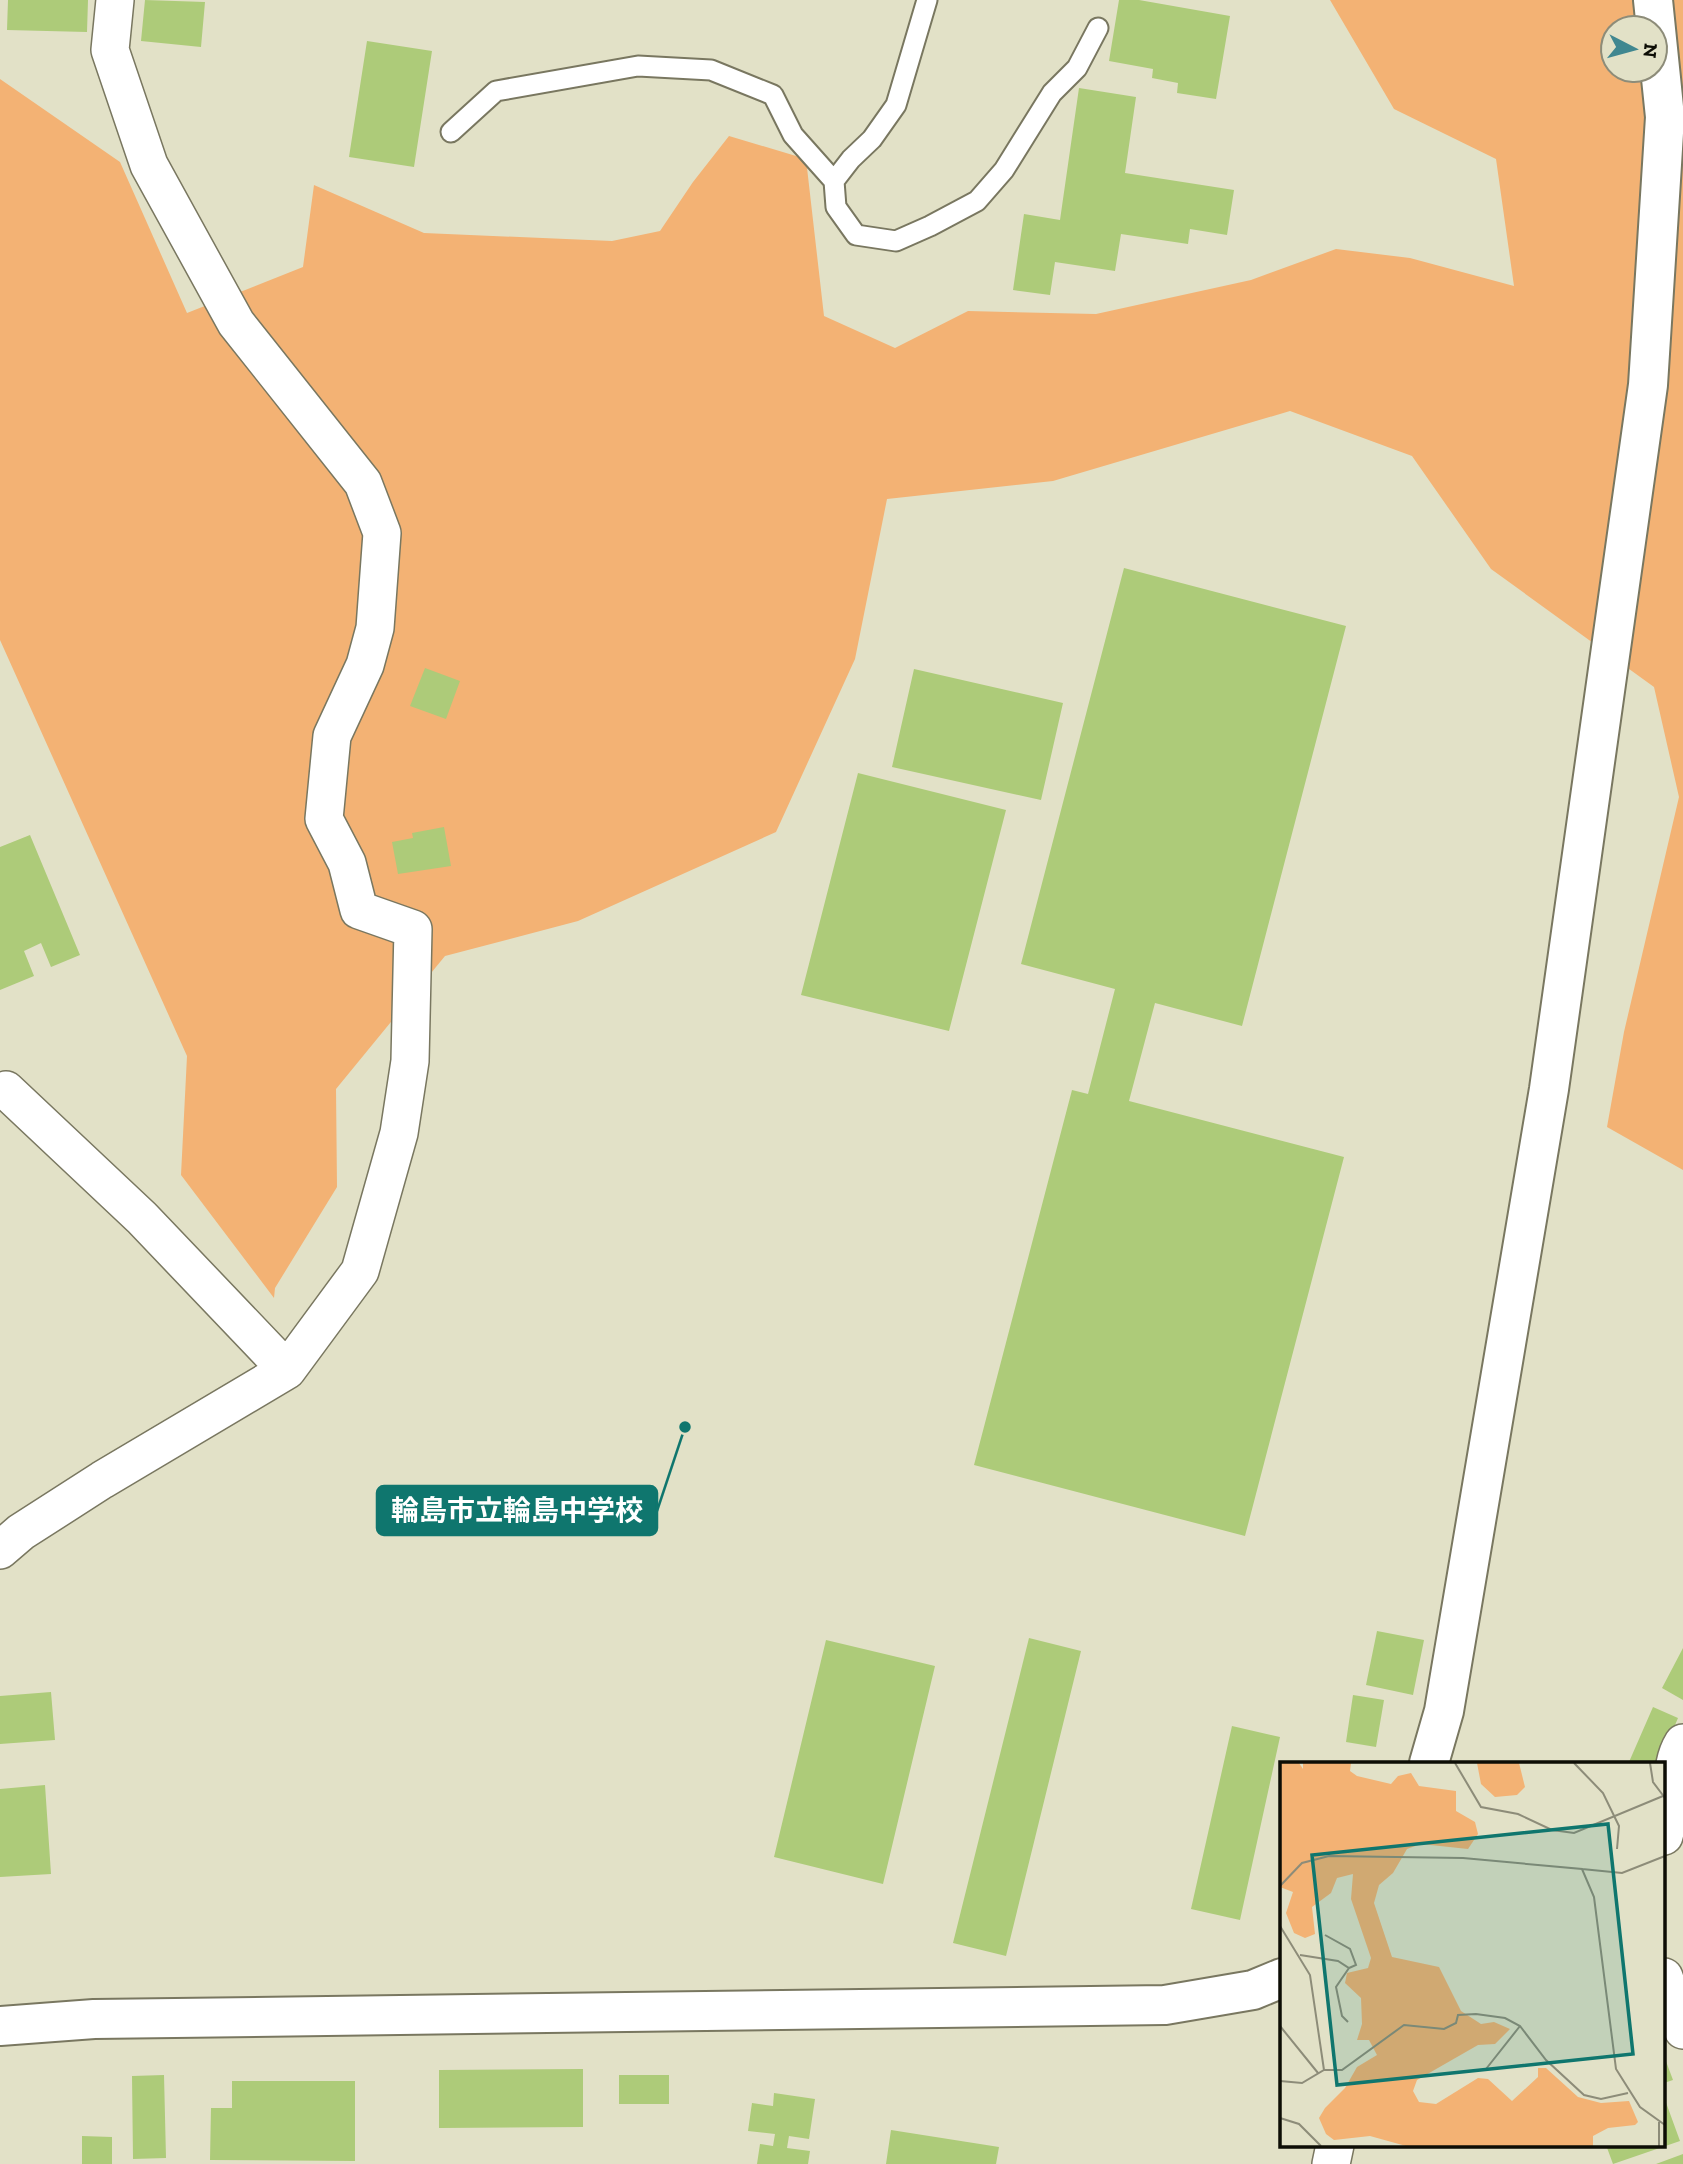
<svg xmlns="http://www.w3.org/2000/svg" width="1683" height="2164" viewBox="0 0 1683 2164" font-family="'Zilla Slab','Noto Sans JP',serif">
<rect width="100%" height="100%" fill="#e2e1c7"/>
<path fill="#f3b274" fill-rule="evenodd" d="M1330,0H1683V1170L1607,1127L1624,1032L1679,797L1654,687L1491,569L1412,456L1290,411L1053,481L887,499L855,659L776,832L578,921L445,956L336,1089L337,1187L275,1288L274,1298L181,1175L187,1056L0,640V79L120,162L187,313L303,267L314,185L424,233L612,241L660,231L693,182L729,136L806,159L824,316L895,348L968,311L1096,314L1251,280L1336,249L1410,258L1514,286L1496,159L1394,109ZM1613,28H1655V70H1613Z"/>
<path fill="#adcb79" d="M8,0H88L87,32L7,30Z
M145,0L205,2L201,47L141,41Z
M1119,0H1139L1230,16L1216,99L1177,93L1178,83L1152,78L1153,69L1109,61Z
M367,41L432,51L414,167L349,157Z
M1079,88L1136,97L1125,173L1234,190L1227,235L1190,229L1188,244L1121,234L1115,271L1055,262L1050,295L1013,290L1024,214L1060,220Z
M1124,568L1346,626L1242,1026L1155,1003L1129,1101L1344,1157L1245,1536L974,1465L1072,1090L1088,1094L1115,989L1021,964Z
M425,668L460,681L446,719L410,706Z
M914,669L1063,703L1041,800L892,767Z
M858,773L1006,810L949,1031L801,995Z
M444,827L451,866L398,874L392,842L413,838L412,833Z
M30,835L80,955L51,967L41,943L24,951L34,976L0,990V847Z
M1377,1631L1424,1640L1413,1695L1366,1685Z
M1029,1638L1081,1651L1006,1956L953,1943Z
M826,1640L935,1666L883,1884L774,1857Z
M1683,1648V1700L1662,1688Z
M51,1692L55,1740L0,1744V1696Z
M1353,1695L1384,1700L1376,1747L1346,1742Z
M1653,1707L1678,1718L1659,1763H1631L1629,1762Z
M1232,1726L1280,1737L1240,1920L1191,1909Z
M45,1785L51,1874L0,1877V1789Z
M1664,2056L1673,2080L1664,2083Z
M583,2069V2127L439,2128V2070Z
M164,2075L166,2158L133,2159L132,2076Z
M619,2075H669V2104H619Z
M232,2081H355V2161L210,2160L211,2108H232Z
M774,2093L815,2099L809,2139L789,2136L787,2148L810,2151L808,2164H757L760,2144L773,2146L775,2134L748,2131L752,2103L773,2106Z
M1664,2097L1680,2141L1613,2164L1606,2145H1664Z
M891,2130L999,2147L996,2164H886Z
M82,2136L112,2137V2164H82Z
M1683,2154V2164H1656Z"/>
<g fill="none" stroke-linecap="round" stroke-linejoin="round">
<g stroke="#797760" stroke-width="23">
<path id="service" d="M927,0L896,105L872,139L851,159L834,181L836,207L856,235L896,241L930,226L977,201L1004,170L1052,93L1077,68L1098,28
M451,132L496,91L638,66L711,70L773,95L793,135L834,181"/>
</g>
<g stroke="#797760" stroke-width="40">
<path id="minor" d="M6,1090L142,1218L287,1370
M0,1550L21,1532L102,1480L287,1370L360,1271L399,1133L410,1061L413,929L359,910L347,863L324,819L332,736L365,665L375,628L382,533L363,483L236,323L149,165L110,50L115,0
M1664,1836C1666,1827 1670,1818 1671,1809C1675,1785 1670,1764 1683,1743
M1664,1977L1683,2030
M1331,2164L1335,2145"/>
</g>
<g stroke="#797760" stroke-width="42">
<path id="tertiary" d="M1429,1763L1444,1711L1549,1089L1648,385L1665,117L1653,0
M0,2026L94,2019L1165,2005L1253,1990L1282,1978"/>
</g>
<use href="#service" stroke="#fff" stroke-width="19"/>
<use href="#minor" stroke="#fff" stroke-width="37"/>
<use href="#tertiary" stroke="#fff" stroke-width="38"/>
</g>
<g transform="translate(1280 1762)">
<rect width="385" height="385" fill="#e2e1c7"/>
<path d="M0,1H19L23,7V1H71L70,9L77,14L111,22L118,14L131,11L139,24L176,29V49L195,60L198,72L188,87L141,82L127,87L113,111L99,123L94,141L112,195L159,205L181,249L201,262L214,260L230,267L215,282L198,283L137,318L133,329L139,340L156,342L198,316L208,317L232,339L258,315V306H266L298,335L321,341L349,339L358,360L355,363L328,366L313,374V384H126L90,374L54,378L46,372L39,356L45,346L65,326L77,305L97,293L89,278H77L82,262L81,236L65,221L67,211L88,206L91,196L71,137L73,112L57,116L51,131L32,145L35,172L25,176L14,171L6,151L13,130L0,125ZM197,1H239L245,25L237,33L215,35L201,22Z" fill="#f3b274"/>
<path fill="none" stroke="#8d8c79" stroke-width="2" d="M175,1L201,45L238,52L272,68L294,71L383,34M294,1L323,31L339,64L337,87M370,1L373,20L385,36M302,107L342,111L385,94M0,124L22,101L49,94L183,96L302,107L314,135L336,307L360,345L385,363M0,164L30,213L44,308M20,193L58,199L69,206L76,203L70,187L45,173M68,260L62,254L56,225L69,206M0,264L38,311M206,307L240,264M0,319L22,321L44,308H62L124,263L164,267L176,261L178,253L196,252L225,256L240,264L266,298L304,333L321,337L348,331M0,356L19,362L41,384M379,360V384"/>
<path fill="#0f766e" fill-opacity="0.15" stroke="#0f766e" stroke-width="3.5" d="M328,62L353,292L57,323L32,93Z"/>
<rect width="385" height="385" fill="none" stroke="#0d0d05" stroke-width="3.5"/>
</g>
<path fill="none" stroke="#0f766e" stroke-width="2.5" d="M685 1427L657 1511"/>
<circle fill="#0f766e" stroke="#e2e1c7" stroke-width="2.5" cx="685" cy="1427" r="7"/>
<rect fill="#0f766e" stroke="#0f766e" stroke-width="2.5" x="377" y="1486" width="280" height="49" rx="7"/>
<g font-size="28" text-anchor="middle" font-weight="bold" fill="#fff">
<text x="517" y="1520">輪島市立輪島中学校</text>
</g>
<g transform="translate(1634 49) rotate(96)"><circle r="33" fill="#e2e1c7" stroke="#8d8c79" stroke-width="2"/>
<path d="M0-5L12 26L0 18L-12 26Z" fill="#408790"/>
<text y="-10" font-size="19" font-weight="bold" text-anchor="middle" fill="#0d0d05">N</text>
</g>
</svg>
